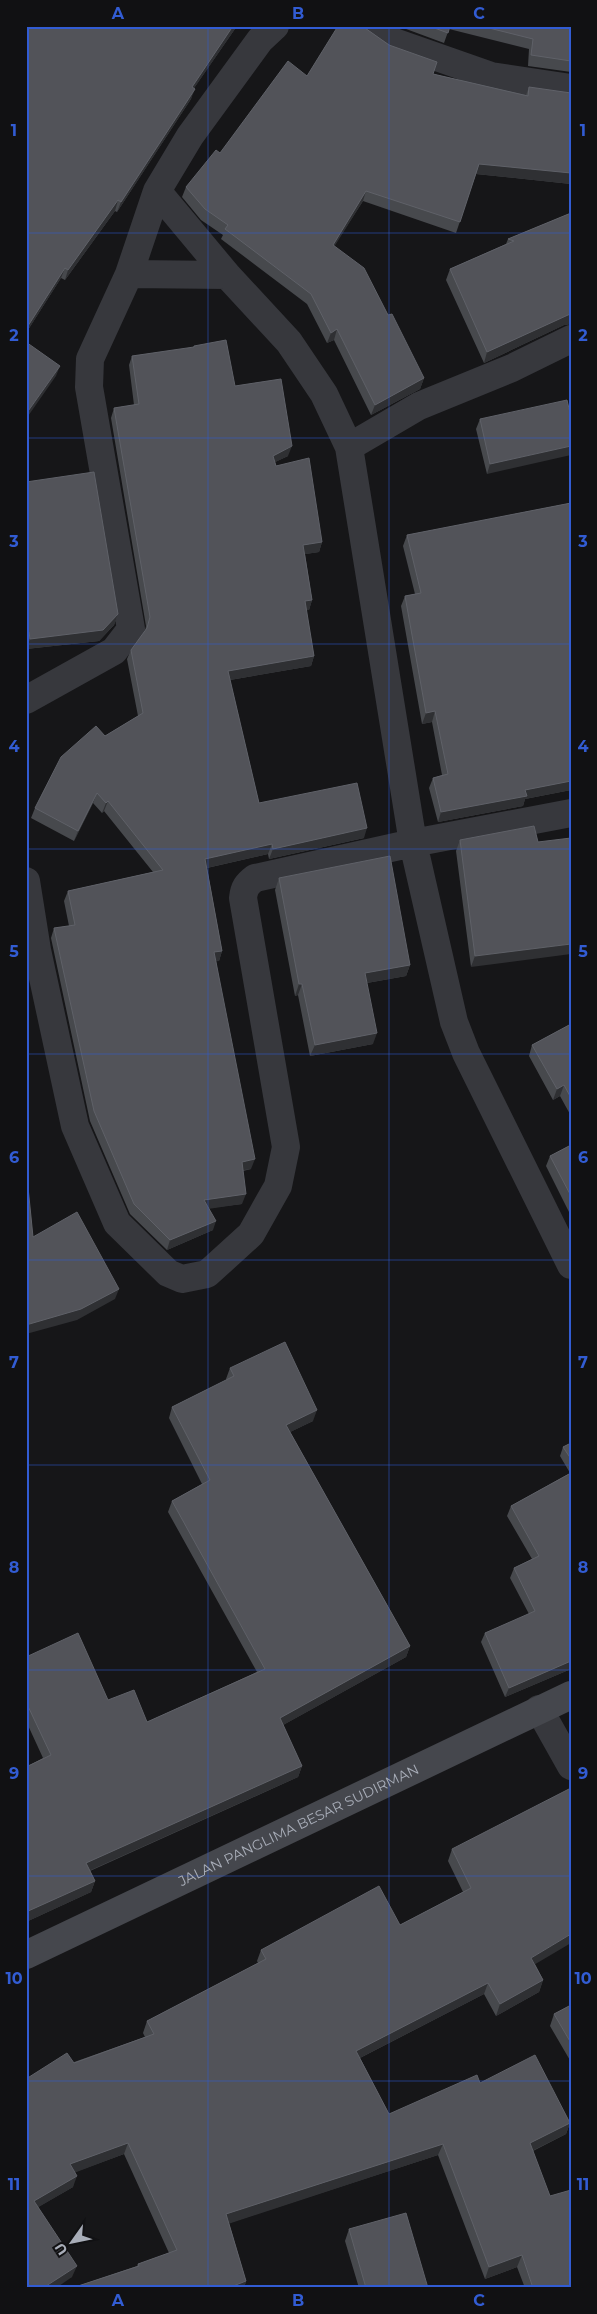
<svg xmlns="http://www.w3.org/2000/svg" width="597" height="2314" viewBox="0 0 597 2314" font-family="Montserrat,sans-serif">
<rect width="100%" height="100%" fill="#161618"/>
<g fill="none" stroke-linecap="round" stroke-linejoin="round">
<path stroke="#37383d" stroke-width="28" d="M370,26L394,42L491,76L571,88
M157,191L190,136L260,40L275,26
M129,274L227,275L289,342L324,394L349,447L413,843L454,1022L466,1053L571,1265
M349,447L419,406L512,368L571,339
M26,700L114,651L131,629L89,387L90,359L129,274L157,191L227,275
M26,881L37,950L75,1126L117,1223L168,1273L182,1279L207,1274L251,1234L278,1186L286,1147L243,898C244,888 247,884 255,878L413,843L571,813
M539,1709L571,1766"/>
<path stroke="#45474d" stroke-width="28" id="s1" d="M26,1955L571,1695"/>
</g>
<path fill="#47494d" d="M26,26H237L194,88L191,99L117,212L115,211L65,280L61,278L26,333Z
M398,26H571V72L528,66L529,49L449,29L444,43Z
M365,28L433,74L526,95L529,87L571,93V184L476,174L456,233L363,201L334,246L388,315L424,378L420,389L371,415L334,340L327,343L307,304L221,239L223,235L201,220L182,197L186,187L220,153L307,76Z
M571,213V324L564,325L484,363L446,280L450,269L506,244L508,239Z
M194,346L235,386L288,456L275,462L276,466L322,542L319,552L305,554L312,600L309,610H306L314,656L311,666L230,680L259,803L364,838L269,859L268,854L207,868L222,951L219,961H216L251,1169L243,1171L242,1204L209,1208L213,1230L167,1250L130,1214L90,1121L51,938L54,928L69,926L64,901L68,891L153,872L104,811L102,813L93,803L74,841L31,818L35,808L105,736L138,716L127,659L131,650L145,631L146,626L111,418L114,408L134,405L129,365L132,356L193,348Z
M571,417L487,474L476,429L480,419Z
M26,482L118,614L114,625L99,641L26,649Z
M571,503V790L525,799L523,806L438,822L429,788L433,778L442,775L432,722L422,724L401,606L405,596L415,594L403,546L407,535Z
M460,840L538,842L471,967L456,851Z
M279,878L410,965L406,976L367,983L373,1044L310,1056L298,995L295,996L275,890Z
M571,1024V1116L560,1096L553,1100L529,1056L532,1045Z
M571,1145V1214H570L546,1166L550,1156Z
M230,1368L313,1421L290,1432L410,1646L406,1657L283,1725L302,1766L298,1777L90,1871L95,1881L91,1892L26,1922V1767L43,1758L26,1721V1657L147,1722L257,1672L168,1512L172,1501L202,1484L169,1418L172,1407L227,1380L226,1379Z
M571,1443V1669L505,1697L481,1642L485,1633L529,1614L510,1578L514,1568L532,1559L507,1516L511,1506L570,1473L560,1456L563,1447Z
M452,1849L535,1964L543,1980L539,1992L496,2016L484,1994L360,2058L389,2114L480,2083L570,2123L566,2134L533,2151L571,2288H525L517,2267L485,2279L438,2155L229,2223L246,2281L244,2288H72L137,2266L138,2264L169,2253L124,2154L75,2172L73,2187L38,2207L72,2277L26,2288V2079L145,2037L143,2033L147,2021L258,1963L257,1961L261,1950L400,1925L463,1892L448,1861Z
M571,2005V2062L550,2026L554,2014Z
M349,2229L428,2288H359L345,2241Z"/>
<path fill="#2f3033" d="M233,26H237L188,97L192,87Z
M195,89L191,99L117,212L121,202Z
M479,164L571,173V184L476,174Z
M366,191L363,201L329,255L333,245Z
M118,200L115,211L65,280L68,270Z
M65,268L61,278L26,333V329Z
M571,314V324L564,325L484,363L487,352L568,315Z
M337,329L334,340L327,343L331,333Z
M60,366L56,376L26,419V414Z
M424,378L420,389L371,415L375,405Z
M292,446L288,456L269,465L273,456Z
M571,446V455L487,474L490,464Z
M322,542L319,552L300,555L303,545Z
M312,600L309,610L301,611L305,601Z
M118,614L114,625L99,641L26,649L30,639Z
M314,656L311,666L224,681L228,671Z
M435,711L432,722L422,724L426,713Z
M571,781V790L525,799L523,806L438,822L441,812L525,790Z
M97,793L93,803L74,841L78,831Z
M108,801L104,811L102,813L106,803Z
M367,828L364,838L269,859L273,849Z
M272,844L268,854L202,869L205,859Z
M571,944V954L471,967L475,956Z
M222,951L219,961L211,962L214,952Z
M410,965L406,976L361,984L365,973Z
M299,984H302L298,995L295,996Z
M377,1033L373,1044L310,1056L315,1045Z
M564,1085L560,1096L553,1100L557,1089Z
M255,1159L251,1169L238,1171L242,1162Z
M246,1194L242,1204L201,1210L204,1200Z
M216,1221L213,1230L167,1250L170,1240Z
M119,1289L115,1299L77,1320L26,1334V1325Z
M317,1410L313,1421L282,1436L286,1425Z
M410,1646L406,1657L276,1729L280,1718Z
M571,1661V1669L505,1697L509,1688Z
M302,1766L298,1777L82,1874L86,1863Z
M95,1881L91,1892L26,1922V1912Z
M571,1934V1943L527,1969L531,1958Z
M543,1980L539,1992L496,2016L500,2004Z
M488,1983L484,1994L352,2062L356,2051Z
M570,2123L566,2134L526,2154L530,2143Z
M128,2143L124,2154L66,2176L70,2164Z
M443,2144L438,2155L222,2226L226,2214Z
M77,2176L73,2187L30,2212L34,2201Z
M522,2255L517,2267L485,2279L489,2267Z
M77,2266L72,2277L56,2288H43Z
M246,2281L244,2288H228Z"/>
<path fill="#525359" stroke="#5f6168" d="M26,26H233L192,87L195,89L121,202L118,200L68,270L65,268L26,329Z
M338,26H363L365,28L389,45L437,62L433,74L528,96L529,87L571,93V173L479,164L460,222L366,191L333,245L364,268L388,315L392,314L424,378L375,405L337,329L331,333L311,294L225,229L228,225L205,209L186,187L216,150L220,153L288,61L307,76Z
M429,26H450L448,33Z
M481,26H571V61L531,55L533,39Z
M571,213V314L568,315L487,352L450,269L514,241L508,239Z
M226,340L235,386L281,379L292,446L273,456L276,466L309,458L322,542L303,545L312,600L305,601L314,656L228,671L259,803L357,783L367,828L273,849L272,844L205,859L222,951L214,952L255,1159L242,1162L246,1194L204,1200L216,1221L170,1240L134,1204L94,1111L54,928L75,925L68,891L163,870L108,801L106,803L97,793L78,831L35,808L61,757L96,726L105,736L143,713L131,650L147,628L150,617L114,408L139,404L132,356L194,347V346Z
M26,342L60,366L26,414Z
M567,400L571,417V446L490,464L480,419Z
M94,472L118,614L103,630L30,639L29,632L26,633V482Z
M571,503V781L525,790L527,796L441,812L433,778L448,774L435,711L426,713L405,596L421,593L407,535Z
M534,826L538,842L571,838V944L475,956L460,840Z
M390,856L410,965L365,973L377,1033L315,1045L302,984H299L279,878Z
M571,1024V1098L564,1085L557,1089L532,1045Z
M571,1145V1196L550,1156Z
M26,1167L33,1237L77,1212L119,1289L81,1309L26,1325Z
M285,1342L317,1410L286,1425L410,1646L280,1718L302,1766L86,1863L95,1881L26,1912V1767L51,1755L26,1702V1657L78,1633L108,1700L134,1690L147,1722L265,1669L172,1501L210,1480L172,1407L234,1376L230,1368Z
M571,1443V1459L563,1447Z
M571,1473V1661L509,1688L485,1633L535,1611L514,1568L539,1556L511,1506Z
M569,1789L571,1791V1934L531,1958L543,1980L500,2004L488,1983L356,2051L389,2114L477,2075L480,2083L535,2055L570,2123L530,2143L550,2196L571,2190V2288H533L522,2255L489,2267L443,2144L226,2214L246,2281L228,2288H72L139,2266L138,2264L177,2250L128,2143L70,2164L77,2176L34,2201L77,2266L43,2288H26V2079L67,2053L74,2063L154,2034L147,2021L266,1959L261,1950L379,1886L400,1925L471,1888L452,1849Z
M571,2005V2043L554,2014Z
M406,2213L428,2288H366L349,2229Z"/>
<path fill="none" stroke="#325cd3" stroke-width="1" stroke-opacity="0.55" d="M208,26V2288M389,26V2288M26,233H571M26,438H571M26,644H571M26,849H571M26,1054H571M26,1260H571M26,1465H571M26,1670H571M26,1876H571M26,2081H571"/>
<g text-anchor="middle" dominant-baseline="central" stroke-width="4" stroke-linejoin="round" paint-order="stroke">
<g font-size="14" fill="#a8adb8" stroke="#111113">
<text stroke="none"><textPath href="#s1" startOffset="302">JALAN PANGLIMA BESAR SUDIRMAN</textPath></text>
</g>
</g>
<rect width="597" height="2314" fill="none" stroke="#111113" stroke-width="55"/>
<g transform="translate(72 2242) rotate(237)" stroke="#111113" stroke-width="4" paint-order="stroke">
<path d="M0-4L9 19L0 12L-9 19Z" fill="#a8adb8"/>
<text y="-8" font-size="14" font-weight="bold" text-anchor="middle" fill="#a8adb8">U</text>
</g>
<rect x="28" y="28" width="542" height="2258" fill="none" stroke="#325cd3" stroke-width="2"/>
<g font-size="16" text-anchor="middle" font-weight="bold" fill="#325cd3">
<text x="118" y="19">A</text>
<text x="298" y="19">B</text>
<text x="479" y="19">C</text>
<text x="14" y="136">1</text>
<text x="583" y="136">1</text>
<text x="14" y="341">2</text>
<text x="583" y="341">2</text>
<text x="14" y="547">3</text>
<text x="583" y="547">3</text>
<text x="14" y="752">4</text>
<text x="583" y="752">4</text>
<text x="14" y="957">5</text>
<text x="583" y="957">5</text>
<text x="14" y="1163">6</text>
<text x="583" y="1163">6</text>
<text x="14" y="1368">7</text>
<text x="583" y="1368">7</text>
<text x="14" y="1573">8</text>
<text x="583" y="1573">8</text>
<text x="14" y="1779">9</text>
<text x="583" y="1779">9</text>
<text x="14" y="1984">10</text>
<text x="583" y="1984">10</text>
<text x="14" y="2190">11</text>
<text x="583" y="2190">11</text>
<text x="118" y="2306">A</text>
<text x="298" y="2306">B</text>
<text x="479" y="2306">C</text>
</g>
</svg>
